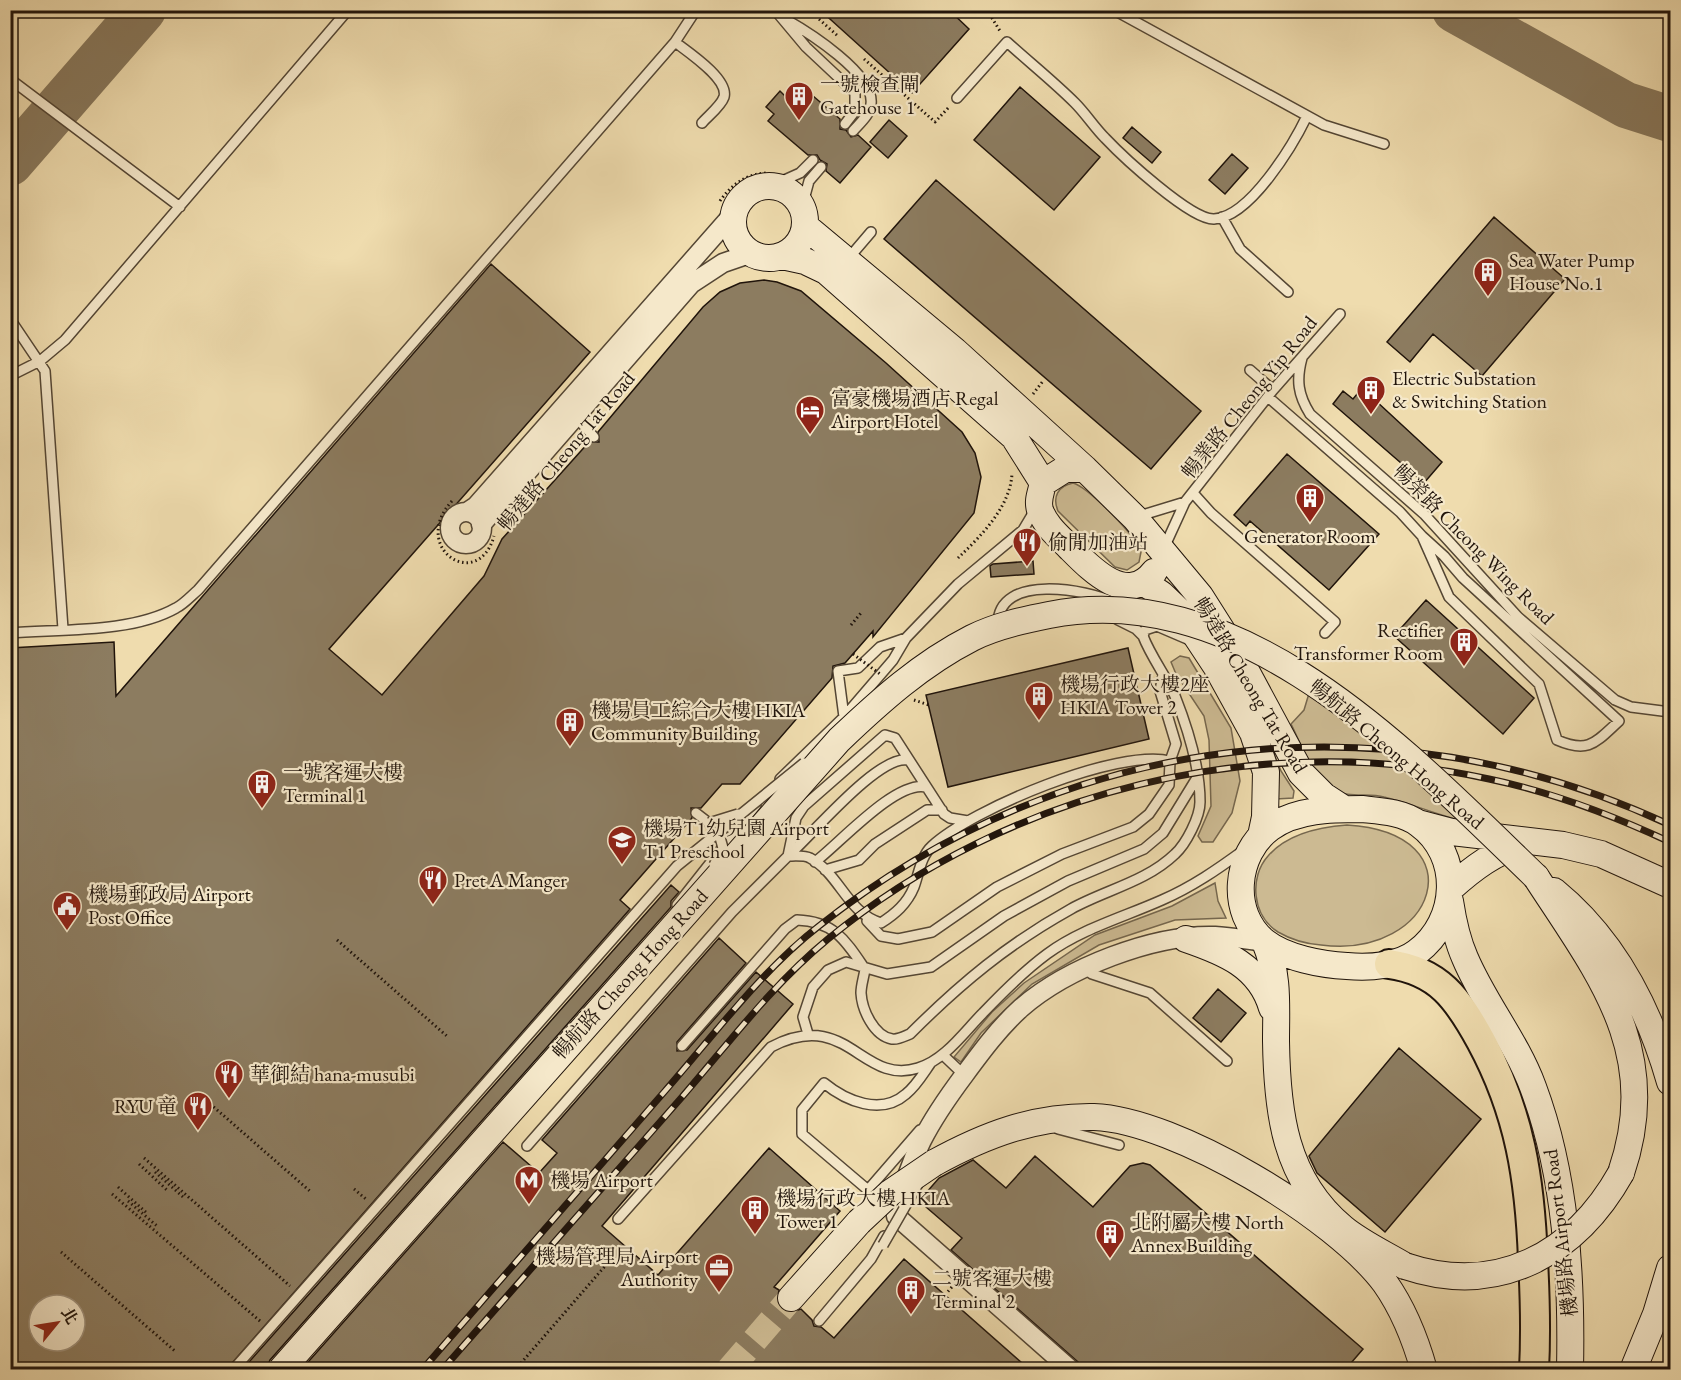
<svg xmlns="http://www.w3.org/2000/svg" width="1681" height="1380" viewBox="0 0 1681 1380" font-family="'EB Garamond','Noto Serif TC',serif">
<rect width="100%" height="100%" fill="#efdcae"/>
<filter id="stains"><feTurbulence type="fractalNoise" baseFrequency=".00333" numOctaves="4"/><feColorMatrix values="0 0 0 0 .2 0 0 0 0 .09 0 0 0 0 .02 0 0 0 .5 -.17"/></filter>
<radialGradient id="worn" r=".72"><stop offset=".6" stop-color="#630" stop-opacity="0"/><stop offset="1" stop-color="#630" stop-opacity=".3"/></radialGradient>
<path fill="#ccba92" stroke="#76674e" stroke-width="1.5" d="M1073,483C1088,487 1138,538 1141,552L1139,562L1127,570L1115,567L1058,511C1052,497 1058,486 1073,483Z
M1180,656L1189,658L1231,728L1240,781L1232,813L1213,842H1202L1198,836L1211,806L1209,740L1204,716L1176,674L1171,662Z
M1310,690L1474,823C1442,818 1415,804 1384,797C1369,793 1348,798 1333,790C1312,779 1302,745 1291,724L1304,710Z
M1263,727L1281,771L1294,791L1293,798L1276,799Z
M1347,825C1479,833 1436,960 1321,945C1307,944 1290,939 1278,932C1252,916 1249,877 1268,856C1287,834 1319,827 1347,825Z
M1215,883L1218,901L1226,918L1175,920L1099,945L1032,984L981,1033L961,1062L954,1057L992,1012L1024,983L1095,935L1172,906Z"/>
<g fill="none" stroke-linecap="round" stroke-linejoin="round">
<path stroke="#88785c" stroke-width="46" d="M1455,10L1626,105L1670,119
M10,163L143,10"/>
</g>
<path fill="#8c7c60" stroke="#20140b" stroke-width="1.5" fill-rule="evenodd" d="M820,10H949L969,29L912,93Z
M799,84L840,119V129L846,130L851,137L858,135L871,147L840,183L826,171L827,164L820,160L817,155H808L768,121L774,114L766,107L780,91L787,98Z
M1020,87L1100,157L1054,210L974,140Z
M889,120L907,136L888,158L870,142Z
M1132,127L1161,152L1152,163L1123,138Z
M1232,154L1248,168L1225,194L1209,180Z
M936,180L1201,411L1151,469L884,239Z
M1494,217L1565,279L1482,376L1433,334L1410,362L1387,342Z
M491,264L590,352L329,649L382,695L484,576L502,539L589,442H599L598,432L703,307L720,292L740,283L764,280L777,282L801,291L886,363L962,432L975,453L981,477L974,513L873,637V631L845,663L833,666L832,678L740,784H722L701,808H691L692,818L620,900L630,909L226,1370H10V648L114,642L116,696ZM39,1305H75V1341H39Z
M1362,388L1442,462L1424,483L1333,404L1343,391L1353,399Z
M1287,454L1379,534L1329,590L1250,521L1246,526L1234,515Z
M1033,561L1034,574L991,577L990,566L993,564Z
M1426,600L1534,698L1503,734L1394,636Z
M1128,648L1149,739L948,787L926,695Z
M671,885L679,892L671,901V907L270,1360L266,1370H242Z
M719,938L746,963L677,1042V1051L687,1050L756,972L793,1004L602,1226L658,1275L769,1148L840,1211L774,1287L779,1290L777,1302L781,1310L789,1313L801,1309L812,1320L814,1326L821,1327L834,1338L904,1259L1030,1370H301L503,1142L539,1173L557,1153L542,1140Z
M1218,989L1246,1013L1221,1042L1193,1018Z
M1399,1048L1481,1119L1385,1232L1317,1173L1309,1156Z
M1035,1156L1093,1207L1130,1166L1143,1163L1150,1165L1363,1349L1345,1370H1084L1078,1362L951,1250L962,1238L919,1201L939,1178L973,1160L1006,1188Z"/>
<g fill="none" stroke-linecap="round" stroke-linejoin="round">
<path stroke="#d0be96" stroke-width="26" stroke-dasharray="26 13" stroke-linecap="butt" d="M729,1370L791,1298"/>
<g stroke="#544634" stroke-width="12">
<path id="lane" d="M775,10L806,47L855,93V111L845,124
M1114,10L1324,125L1384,144
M785,19C808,32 875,74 871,104C870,115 860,123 853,131
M675,42C688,52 729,79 724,97C721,106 708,116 702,123
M10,79L180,207
M957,98L1007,42C1029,62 1054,82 1075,103C1086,114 1094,127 1105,138C1123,157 1191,220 1214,219C1250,217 1293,145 1307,116
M771,186L800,173L813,160
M802,207L809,181L821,167
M1222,217L1240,249L1288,292
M848,259L871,232
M10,319L45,371L63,629
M1302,358C1296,380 1298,395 1310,414L1424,514L1518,617L1615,700L1631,707L1670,712
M1250,370L1273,390
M10,376L40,361L65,340L348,10
M1268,397L1400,512L1422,536
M575,416L594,437
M1193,493L1211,513L1335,622L1325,633
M1136,517L1185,502
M1422,536L1444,556L1463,578L1619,721C1596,742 1589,754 1557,740L1539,684L1449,597Z
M1164,548L1185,502L1273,390L1340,314
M1118,620L1136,629L1143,636
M998,624C998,573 1087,589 1115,603
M10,633C61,629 132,633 176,608C184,604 191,596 198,590L675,42L696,10
M844,717L838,671L858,668L880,647L906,638
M780,779L844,717L893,660L906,638L958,584L1023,530L1035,510
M696,813L709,823L719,834
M788,856L796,818L804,806L885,735L895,738L944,814L950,818L968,821
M788,856C813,834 878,755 908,760
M815,862C840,843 896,780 926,787
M825,870L859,860L875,844L927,810H942
M677,905L756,805
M867,921L881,936L898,939L932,932L997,887L1062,854L1133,827L1149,814L1169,785L1170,761L1176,744L1160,691L1163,674
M865,969C864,977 861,985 861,993C862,1010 874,1036 892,1039C898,1040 905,1036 910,1034C961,983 1008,944 1071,909C1105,890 1146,882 1175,854C1186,844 1200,817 1200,802C1200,766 1188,729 1175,696C1166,676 1151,657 1143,636L1145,630L1157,626L1192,641
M1085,969L1092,974L1150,993L1227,1061
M808,1034L803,1017L813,987L828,970L846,962L887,974L931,967L1004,916L1068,881L1144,849L1163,833L1198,776
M682,1046L785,929L797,920C834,921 846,941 865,969
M943,1055L964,1075
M1058,1129L1119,1145
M527,1146L732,912L788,856C794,856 805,855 810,858C840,874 847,913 881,923C895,914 907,904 914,887C919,873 921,856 932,846C972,809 1118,748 1170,761
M868,1190L802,1134V1110L824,1083C846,1101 881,1116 906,1094C916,1086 923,1074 930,1064
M868,1190L920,1130
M618,1219L771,1047C848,1007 861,1086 918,1068C945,1060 964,1032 983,1013C1003,992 1024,971 1047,954C1081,929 1124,917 1162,900C1192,887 1218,869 1244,850
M819,1321L871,1259L884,1236"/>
</g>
<g stroke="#544634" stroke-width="21">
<path id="street" d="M467,512L476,506L734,213
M450 528a16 16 0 1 1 32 0a16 16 0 1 1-32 0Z
M481,525L691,284L723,263L752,253
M1071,1370L896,1216C909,1156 929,1122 965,1074C982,1051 999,1028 1021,1008C1067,968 1153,934 1215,936C1231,937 1248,940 1265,942"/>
</g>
<g stroke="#20140b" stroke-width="28">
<path id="secondary" d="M733 222a36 36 0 1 1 72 0a36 36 0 1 1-72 0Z
M805,226L955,351L1085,469L1135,518L1200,596L1238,656L1301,773L1324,796L1344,809
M782,256L805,261L826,271L1014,437L1043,483
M1085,469H1065L1043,483C1041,493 1037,500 1040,510C1045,525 1058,536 1069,547C1090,568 1126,607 1154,572
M1143,582L1161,594L1181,613L1216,666L1253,733L1266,772L1265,817L1261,836
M1362,809C1381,811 1403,812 1419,824C1462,855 1459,921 1417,952C1399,966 1370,968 1347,966C1323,965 1285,958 1265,942C1229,913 1235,854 1270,828C1296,809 1332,809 1362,809Z
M1418,823L1452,832L1563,845L1601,854L1670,885
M1536,877C1599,974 1663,1051 1621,1173
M1451,888C1474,867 1494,853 1524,842
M1554,891C1614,940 1649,1008 1670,1082
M1450,901C1453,921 1457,940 1465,958C1484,1003 1516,1041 1533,1087C1566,1175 1572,1276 1570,1370
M1186,939C1224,952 1260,966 1272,1008
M1265,942C1279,975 1276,1006 1276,1041C1277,1111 1284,1179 1343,1228C1361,1243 1385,1254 1405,1266
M934,1163C985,1135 1034,1116 1094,1117C1176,1120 1336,1217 1385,1283C1404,1310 1415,1338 1424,1370
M791,1298L859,1222
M1633,1370L1656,1314L1670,1268"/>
</g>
<g stroke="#20140b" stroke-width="32">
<path id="primary" d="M1389,964C1439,971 1458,999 1481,1041C1520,1113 1530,1180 1533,1260C1535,1297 1536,1333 1534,1370"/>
</g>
<path stroke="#20140b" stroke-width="3" stroke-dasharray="1.5 3" stroke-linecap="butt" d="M809,10L839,37
M987,10L1000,31
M864,59L935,122L950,106
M720,201C731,185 746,174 766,173
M1033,394L1043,381
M452,501C409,548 478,593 494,536
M958,558C981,536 1011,506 1012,473
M851,625L861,613
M337,940L448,1037
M200,1095L311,1192
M139,1164L168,1191
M155,1172L183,1197
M118,1187L148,1214
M128,1201L157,1226
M61,1252L176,1352
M515,1370L612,1258"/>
<use href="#lane" stroke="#f5e8ca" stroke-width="9"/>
<use href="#street" stroke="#f5e8ca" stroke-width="18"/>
<use href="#secondary" stroke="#f5e8ca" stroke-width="26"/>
<use href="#primary" stroke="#efdcae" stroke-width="28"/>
<g stroke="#20140b" stroke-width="7">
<path id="rail" d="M422,1370C503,1277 584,1184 665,1091C714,1035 760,972 819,926C1066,731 1385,692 1670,825
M442,1370C522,1279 602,1188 682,1097C729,1043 772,985 828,939C1009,790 1259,729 1489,779C1552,792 1612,815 1670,842"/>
</g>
<use href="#rail" stroke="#f5e8ca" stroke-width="4.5" stroke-dasharray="14" stroke-linecap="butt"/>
<g stroke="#544634" stroke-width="12" stroke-linecap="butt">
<path id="lane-bridge" d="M709,823L738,814
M714,865L723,848L719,834
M883,1245L918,1184
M233,1370L677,866L804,763"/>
</g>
<g stroke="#20140b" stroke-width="28" stroke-linecap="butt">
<path id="secondary-bridge" d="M859,1222L890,1193L934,1163
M1405,1266C1497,1297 1575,1255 1621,1173
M281,1370L839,740C880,701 921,664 972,638C996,626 1023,620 1049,615C1244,577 1409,755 1536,877"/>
</g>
<path stroke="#20140b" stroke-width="3" stroke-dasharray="1.5 3" stroke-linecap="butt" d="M853,654L880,674
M914,700L929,705
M144,1158L290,1286
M354,1189L367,1200
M112,1194L260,1321
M945,1295L969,1267"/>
<use href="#lane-bridge" stroke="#f5e8ca" stroke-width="9"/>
<use href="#secondary-bridge" stroke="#f5e8ca" stroke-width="26"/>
</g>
<defs>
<g id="building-pin" transform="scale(1.5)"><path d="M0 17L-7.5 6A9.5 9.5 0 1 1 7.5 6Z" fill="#8f2418" stroke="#f5e8ca"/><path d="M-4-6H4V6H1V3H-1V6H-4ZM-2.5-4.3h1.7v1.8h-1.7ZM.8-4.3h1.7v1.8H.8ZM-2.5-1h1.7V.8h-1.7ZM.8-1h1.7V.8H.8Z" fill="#fff"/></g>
<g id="hotel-pin" transform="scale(1.5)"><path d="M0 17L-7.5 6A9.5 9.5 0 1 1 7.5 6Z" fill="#8f2418" stroke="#f5e8ca"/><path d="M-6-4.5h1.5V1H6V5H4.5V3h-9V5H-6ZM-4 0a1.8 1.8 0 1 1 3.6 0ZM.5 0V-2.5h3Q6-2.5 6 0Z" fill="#fff"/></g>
<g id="restaurant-pin" transform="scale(1.5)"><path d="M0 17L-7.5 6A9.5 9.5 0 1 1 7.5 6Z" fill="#8f2418" stroke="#f5e8ca"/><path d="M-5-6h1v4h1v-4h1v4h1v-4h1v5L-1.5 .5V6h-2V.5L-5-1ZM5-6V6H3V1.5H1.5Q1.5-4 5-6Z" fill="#fff"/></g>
<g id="school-pin" transform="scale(1.5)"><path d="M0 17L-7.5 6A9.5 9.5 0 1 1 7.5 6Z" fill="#8f2418" stroke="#f5e8ca"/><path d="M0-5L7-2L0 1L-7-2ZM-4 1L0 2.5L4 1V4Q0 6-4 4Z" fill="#fff"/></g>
<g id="civic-pin" transform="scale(1.5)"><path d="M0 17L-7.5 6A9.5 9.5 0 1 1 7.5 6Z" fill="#8f2418" stroke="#f5e8ca"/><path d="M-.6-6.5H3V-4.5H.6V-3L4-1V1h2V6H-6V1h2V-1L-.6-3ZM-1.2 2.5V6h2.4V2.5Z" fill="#fff"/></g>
<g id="metro-pin" transform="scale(1.5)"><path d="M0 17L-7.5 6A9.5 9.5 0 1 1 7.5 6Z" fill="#8f2418" stroke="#f5e8ca"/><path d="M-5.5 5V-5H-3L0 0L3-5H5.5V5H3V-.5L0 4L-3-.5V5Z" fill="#fff"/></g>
<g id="office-pin" transform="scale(1.5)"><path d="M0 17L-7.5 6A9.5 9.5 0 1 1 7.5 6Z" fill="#8f2418" stroke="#f5e8ca"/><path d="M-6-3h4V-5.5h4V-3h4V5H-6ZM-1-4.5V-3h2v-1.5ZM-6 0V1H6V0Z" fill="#fff"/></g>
</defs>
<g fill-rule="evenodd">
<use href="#building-pin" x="799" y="96"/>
<use href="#building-pin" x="1488" y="272"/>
<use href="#building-pin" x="1371" y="390"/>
<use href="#hotel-pin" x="810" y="410"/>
<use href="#building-pin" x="1310" y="498"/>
<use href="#restaurant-pin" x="1027" y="542"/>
<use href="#building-pin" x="1464" y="642"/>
<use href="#building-pin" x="1039" y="696"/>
<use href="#building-pin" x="570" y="722"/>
<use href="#building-pin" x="262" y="784"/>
<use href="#school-pin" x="622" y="840"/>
<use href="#restaurant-pin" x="433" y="880"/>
<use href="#civic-pin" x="67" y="906"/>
<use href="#restaurant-pin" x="229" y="1074"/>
<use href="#restaurant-pin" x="198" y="1106"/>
<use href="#metro-pin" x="529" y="1180"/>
<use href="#building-pin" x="755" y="1210"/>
<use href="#building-pin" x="1110" y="1234"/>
<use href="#office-pin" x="719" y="1268"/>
<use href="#building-pin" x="911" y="1290"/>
</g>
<g text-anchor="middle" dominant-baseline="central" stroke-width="4.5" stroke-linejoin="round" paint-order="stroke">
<g font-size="20" fill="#20140b" stroke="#f5e8ca" text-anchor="start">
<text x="820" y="84">一號檢查閘<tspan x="820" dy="23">Gatehouse 1</tspan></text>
<text x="1509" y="260">Sea Water Pump<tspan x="1509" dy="23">House No.1</tspan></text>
<text x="1392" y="378">Electric Substation<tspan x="1392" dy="23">&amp; Switching Station</tspan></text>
<text x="831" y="398">富豪機場酒店 Regal<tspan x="831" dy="23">Airport Hotel</tspan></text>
<text x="1310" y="536" text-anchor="middle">Generator Room</text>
<text x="1048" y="542">偷閒加油站</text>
<text x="1443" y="630" text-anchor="end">Rectifier<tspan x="1443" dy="23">Transformer Room</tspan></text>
<text x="1060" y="684">機場行政大樓2座<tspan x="1060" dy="23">HKIA Tower 2</tspan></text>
<text x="591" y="710">機場員工綜合大樓 HKIA<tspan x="591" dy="23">Community Building</tspan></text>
<text x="283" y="772">一號客運大樓<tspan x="283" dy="23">Terminal 1</tspan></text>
<text x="643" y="828">機場T1幼兒園 Airport<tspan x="643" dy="23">T1 Preschool</tspan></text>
<text x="454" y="880">Pret A Manger</text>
<text x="88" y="894">機場郵政局 Airport<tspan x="88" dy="23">Post Office</tspan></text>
<text x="250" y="1074">華御結 hana-musubi</text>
<text x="177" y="1106" text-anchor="end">RYU 竜</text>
<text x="550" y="1180">機場 Airport</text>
<text x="776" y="1198">機場行政大樓 HKIA<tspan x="776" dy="23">Tower 1</tspan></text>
<text x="1131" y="1222">北附屬大樓 North<tspan x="1131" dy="23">Annex Building</tspan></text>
<text x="698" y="1256" text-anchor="end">機場管理局 Airport<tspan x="698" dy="23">Authority</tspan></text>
<text x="932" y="1278">二號客運大樓<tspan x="932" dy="23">Terminal 2</tspan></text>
</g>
<g font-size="20" fill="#20140b" stroke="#f5e8ca">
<text transform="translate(1249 397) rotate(-51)">暢業路 Cheong Yip Road</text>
<text transform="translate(566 451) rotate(-50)">暢達路 Cheong Tat Road</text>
<text transform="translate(1474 544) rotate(45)">暢榮路 Cheong Wing Road</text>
<text transform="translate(1251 685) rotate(59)">暢達路 Cheong Tat Road</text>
<text transform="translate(1397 754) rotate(40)">暢航路 Cheong Hong Road</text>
<text transform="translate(630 974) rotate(-48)">暢航路 Cheong Hong Road</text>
<text transform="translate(1560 1233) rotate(-97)">機場路 Airport Road</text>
</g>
</g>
<rect width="1681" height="1380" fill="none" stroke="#efdcae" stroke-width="36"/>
<rect x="12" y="12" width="1657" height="1356" fill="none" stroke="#20140b" stroke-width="3"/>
<rect x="18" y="18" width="1645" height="1344" fill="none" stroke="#20140b" stroke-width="1.5"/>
<g transform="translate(57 1323) rotate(60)"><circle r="28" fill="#f5e8ca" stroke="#a0937e" stroke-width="1.5"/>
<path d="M0-4.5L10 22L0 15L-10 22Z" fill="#8f2418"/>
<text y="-9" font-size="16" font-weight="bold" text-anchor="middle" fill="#20140b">北</text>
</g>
<rect width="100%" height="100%" filter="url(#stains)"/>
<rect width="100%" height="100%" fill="url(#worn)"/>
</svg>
